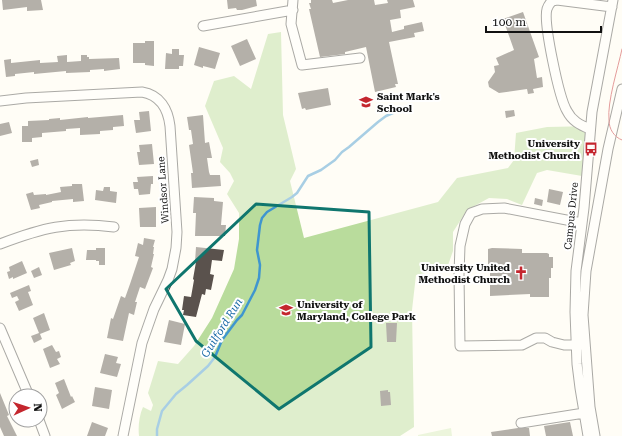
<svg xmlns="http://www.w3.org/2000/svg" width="622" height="436" viewBox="0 0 622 436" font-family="'Roboto Serif',serif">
<rect width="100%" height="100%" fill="#fffdf5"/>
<path fill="#d5ebbd" d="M451,428L452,436H418V435Z"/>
<path fill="#b9dc9c" d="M281,32L283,115L296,169L290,181L304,238L438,202L457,178L508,168L514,160L516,133L547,127L594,126L582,176L547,170L537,173L522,205L507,199L489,198L467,210L453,232V251L447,268L416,275L412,310L414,427L400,436H139C138,427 139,416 143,407L151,411L153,405L148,393L158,361L178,364L194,346L212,318L234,269L239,239V213L227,194L234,181L230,173L220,162L223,148L205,106L214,81L234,76L251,89L268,34Z"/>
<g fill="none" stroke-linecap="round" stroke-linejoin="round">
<path stroke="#3f96cf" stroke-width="2.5" d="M157,436V429L162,411L176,394L187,385L208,366L215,357L222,340L237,320L242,315L255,290L259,278L260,265L257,250L260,225L262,218L267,212L292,197L297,193L308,176L321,170L335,160L342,152L349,147L378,122L386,116L409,106"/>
</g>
<path fill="#5a524d" d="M2,0H41L43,10L27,11V7L3,10Z
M227,0H256L257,6L242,10H237L236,8L228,9Z
M311,0H332L333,3L348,0H374L375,5L388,3L387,0H413L415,7L400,10L401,18L390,20L392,32L404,29V26L422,22L424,31L414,33L415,37L389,42L398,84H395L396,87L375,92L366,47L345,52V54L320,57L309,9H311L309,3H311Z
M523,12L539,57L534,59L537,78L542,77L543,87L533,89L534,93L528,94L527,89L499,93L489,87L488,82L495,72L494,66L499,65L496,58L514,50L503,19Z
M247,39L256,59L240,66L231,46Z
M145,41H154V66L145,65V63H133V43H145Z
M199,47L220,53L215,69L203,66V68L194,65Z
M172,49H179V55H184L183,66H179V69H165L166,53L172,54Z
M67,55V62L81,61V55H87V57H89V59L119,58L120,69L104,71V69L90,70V72L66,73V71L34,74V72L15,74V76L6,77L4,60L11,59V63L40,60V63L58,62L57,56Z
M328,88L331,105L306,110L305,108L302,109L298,93Z
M514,110L515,116L506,118L505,111Z
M149,111L151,131L136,133L134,120H140L139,112Z
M123,115L124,126L113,127V130L100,131V134L80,135V128L66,129V131L42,133V137L32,138V142H22V126H28V121L49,120V119L60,118V120L88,117V118Z
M203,115L205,143L209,142L212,158H207L209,172L210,175H220L221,186L192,188L191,173H193L189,145L193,144L191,130H189L187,117Z
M9,122L12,133L0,136V124Z
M152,144L154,164L139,165L137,152H140L139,145Z
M38,159L39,165L32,167L30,161Z
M153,176V184H151L150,194L139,195L138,189H134L133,182H138L137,177Z
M72,184H82L84,201L73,202V199L52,201V202L39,205L40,208L31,210L26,194L33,192L34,195L46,194V195L61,192L60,187L72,186Z
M104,187H110V191L117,192L116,203L95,200L96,190L103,191Z
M549,189L563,192L560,205L547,202Z
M194,197L214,198V201L223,202L221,225H226L225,236H195L196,213H193Z
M535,198L543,200L542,206L534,204Z
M156,207V227H140L139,208Z
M144,238L155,240L153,247H154L153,254H154L151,267L153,268L145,289L140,287L135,302H137L134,315L129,313L123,341L107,338L111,318L113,319L121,296L125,298L130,284L139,257L135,256L138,243L143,245Z
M196,247L224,250L222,261L212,260L210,274L214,275L211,290L206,289L205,295L202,294L196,317L183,315L184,310H182L184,296L191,297L194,280L193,279L196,262H195Z
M72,248L75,261L70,263L71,265L54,270L49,253Z
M96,248H105V265H99V261H96V260H86L87,250H96Z
M492,248L522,249V253H547L549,254V257H553V268H551V278H549V297H530V294L490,296V269H488V249Z
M22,261L27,273L13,279V277L9,279L7,272L10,271L9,267Z
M39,267L42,275L34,278L31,271Z
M29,285L31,291L28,292L33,305L19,311L15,302L19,300L17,296L12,298L10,293Z
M44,313L50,330L40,334L42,339L34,343L31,336L39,333L33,318Z
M169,320L185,324L181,345L164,342Z
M386,323H397L396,342H387Z
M52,345L56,352L59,351L61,357L57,359L60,364L50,368L43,349Z
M105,354L118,357L116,363L121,364L117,377L100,373Z
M64,379L71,397L72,396L75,402L62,409L56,395L59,393L55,383Z
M95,387L112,390L109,409L92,406Z
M388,390V392H390L391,405L381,406L380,391Z
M0,393L9,415L7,416L17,436H4L0,427Z
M92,422L108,428L105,436H87Z
M570,422L573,436H546L544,426Z
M518,428H529L530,436H492L491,432Z"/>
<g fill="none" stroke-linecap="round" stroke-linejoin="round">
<g stroke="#444" stroke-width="11">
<path id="minor" d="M293,0L291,24L302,65L360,58
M203,26L293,10
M0,101L26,98L142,92C160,95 168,109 170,126L177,232L176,248L172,269L168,280L154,309L142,343L123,436
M590,129C580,125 572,121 567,111C559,98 543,22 547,9C548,6 550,3 552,1L557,0L612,7
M582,223L504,208L482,209L471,213L465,224L460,246L459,274L460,346L522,345L536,338H545L552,342L564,345H585
M0,244C42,228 68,221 114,227
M0,328L29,396
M39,420L45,436
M521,423L584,413
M588,436L580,388L577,364L575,312L576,271L584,208L592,112L613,0
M595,436L590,407L583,315L586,271L608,149L622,89"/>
</g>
<use href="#minor" stroke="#fff" stroke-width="9"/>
<path stroke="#c4262e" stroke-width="1" d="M622,49C618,68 607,102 609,120C609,129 614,137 622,140"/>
</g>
<path d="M0 0H622V436H0ZM256,204L369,212L371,347L279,409L196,341L166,289Z" fill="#fffdf5" fill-opacity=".55" fill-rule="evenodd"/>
<path fill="none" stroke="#0f766e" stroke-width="3" stroke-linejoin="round" d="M256,204L369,212L371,347L279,409L196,341L166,289Z"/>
<defs>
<g id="school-bare" transform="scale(1.08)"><path d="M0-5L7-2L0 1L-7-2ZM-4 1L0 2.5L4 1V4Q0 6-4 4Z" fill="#c4262e" stroke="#fff" stroke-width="2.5" paint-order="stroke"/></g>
<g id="bus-bare" transform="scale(1.08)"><path d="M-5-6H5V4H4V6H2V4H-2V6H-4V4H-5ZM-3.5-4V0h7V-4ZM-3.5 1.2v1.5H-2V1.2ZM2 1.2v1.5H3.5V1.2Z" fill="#c4262e" stroke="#fff" stroke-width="2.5" paint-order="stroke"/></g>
<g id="church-bare" transform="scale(1.08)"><path d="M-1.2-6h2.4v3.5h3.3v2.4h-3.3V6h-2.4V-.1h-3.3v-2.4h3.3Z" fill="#c4262e" stroke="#fff" stroke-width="2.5" paint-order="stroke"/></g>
<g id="university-bare" transform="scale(1.08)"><path d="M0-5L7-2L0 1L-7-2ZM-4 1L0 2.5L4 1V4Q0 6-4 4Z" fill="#c4262e" stroke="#fff" stroke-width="2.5" paint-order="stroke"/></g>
</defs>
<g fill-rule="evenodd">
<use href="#school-bare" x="366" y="102"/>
<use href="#bus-bare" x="591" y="149"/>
<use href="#church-bare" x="521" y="273"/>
<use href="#university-bare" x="286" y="310"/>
</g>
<g text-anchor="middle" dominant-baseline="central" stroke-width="4" stroke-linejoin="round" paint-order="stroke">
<g font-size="10" font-weight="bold" fill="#111" stroke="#fff" text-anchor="start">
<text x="377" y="96">Saint Mark's<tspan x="377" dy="12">School</tspan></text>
<text x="580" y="143" text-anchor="end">University<tspan x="580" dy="12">Methodist Church</tspan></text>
<text x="510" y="267" text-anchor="end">University United<tspan x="510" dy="12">Methodist Church</tspan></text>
<text x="297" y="304">University of<tspan x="297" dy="12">Maryland, College Park</tspan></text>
</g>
<g font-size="10" fill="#111" stroke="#fff">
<text transform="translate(163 190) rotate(-94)">Windsor Lane</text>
<text transform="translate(571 216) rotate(-84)">Campus Drive</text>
</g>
<g font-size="11" font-style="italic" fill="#1768a6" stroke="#fff">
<text transform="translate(222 328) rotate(-58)">Guilford Run</text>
</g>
</g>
<g transform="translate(28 408) rotate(87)"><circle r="19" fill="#ffffff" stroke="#a0a0a0"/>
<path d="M0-3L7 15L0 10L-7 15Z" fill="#c4262e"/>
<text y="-6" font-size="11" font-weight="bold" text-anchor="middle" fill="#111111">N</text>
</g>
<path d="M486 26v6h115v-6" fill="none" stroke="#111111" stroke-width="2"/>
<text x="492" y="26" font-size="12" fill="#111111" stroke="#ffffff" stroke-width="3" paint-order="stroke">100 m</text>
</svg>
